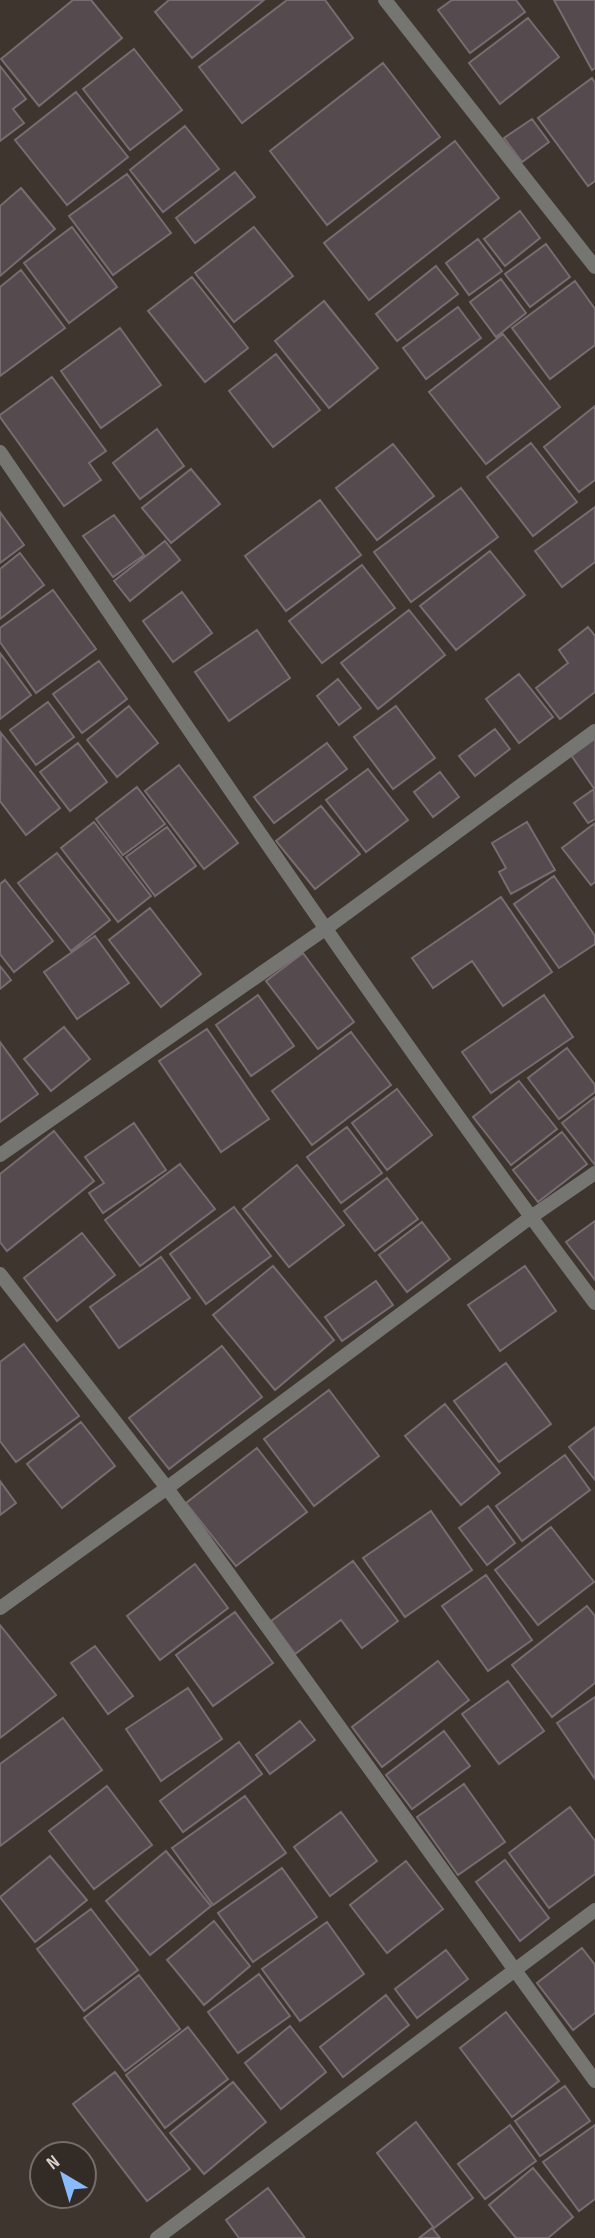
<svg xmlns="http://www.w3.org/2000/svg" width="595" height="2238" viewBox="0 0 595 2238" font-family="'Sofia Sans Condensed',sans-serif">
<rect width="100%" height="100%" fill="#3e352f"/>
<path fill="#554a4e" stroke="#776c70" stroke-width="2" d="M73,0H91L122,38L39,106L1,59Z
M169,0H264L192,58L155,12Z
M287,0H325L353,38L242,123L199,67Z
M452,0H516L525,12L470,53L438,10Z
M554,0H595V68L592,70Z
M528,18L559,57L500,104L469,63Z
M134,49L182,110L130,150L83,89Z
M383,63L440,137L327,225L270,151Z
M0,66L26,99L13,109L24,123L0,141Z
M592,78L595,83V181L588,186L538,118Z
M76,92L128,157L67,205L15,140Z
M532,119L549,142L522,162L504,138Z
M185,126L219,169L163,212L130,170Z
M455,141L499,198L369,300L324,243Z
M235,172L255,197L195,243L176,218Z
M127,174L171,233L113,275L69,216Z
M21,188L55,229L0,276V206Z
M520,211L540,238L505,266L484,239Z
M72,227L117,287L69,323L24,263Z
M254,227L293,276L234,322L195,273Z
M478,239L502,271L469,295L446,263Z
M546,244L570,277L530,307L505,274Z
M436,266L458,294L397,341L376,314Z
M21,270L65,328L0,376V287Z
M192,277L248,348L205,382L148,311Z
M501,279L526,313L496,337L470,302Z
M575,281L595,309V345L550,379L512,328Z
M324,301L378,368L329,408L275,341Z
M458,307L481,338L426,379L403,348Z
M120,328L161,385L101,428L61,371Z
M503,334L560,407L486,464L429,392Z
M276,354L320,410L273,447L229,391Z
M52,377L106,451L89,463L101,480L64,506L0,417V415Z
M595,406V480L579,492L544,447Z
M157,429L184,466L140,499L113,463Z
M531,443L577,502L533,536L487,477Z
M393,444L434,496L377,540L336,488Z
M191,469L220,504L171,543L142,508Z
M461,488L498,537L411,602L374,552Z
M320,500L361,555L286,611L245,556Z
M595,507V562L562,587L535,551Z
M0,512L24,545L0,563Z
M114,515L144,555L113,577L83,536Z
M165,541L180,560L130,601L114,581Z
M490,551L525,595L456,650L420,606Z
M20,553L44,585L0,619V569Z
M362,565L395,608L322,663L289,621Z
M53,590L96,649L36,693L0,642V628Z
M182,592L212,633L173,662L143,621Z
M409,610L445,655L378,709L341,663Z
M588,627L595,636V692L560,719L536,688L568,663L559,650Z
M257,630L290,678L229,721L195,672Z
M0,653L31,695L0,719Z
M99,661L127,699L82,733L53,694Z
M519,674L553,717L519,743L486,699Z
M338,679L361,708L339,725L317,696Z
M48,702L74,737L36,765L10,730Z
M129,706L158,743L117,777L87,740Z
M396,706L435,758L393,789L354,737Z
M495,729L510,749L475,776L459,756Z
M1,733L60,808L26,835L0,801Z
M595,738V790L571,755Z
M78,743L107,782L70,811L40,772Z
M327,743L347,769L274,823L254,797Z
M179,765L238,843L204,869L145,791Z
M368,769L408,820L366,852L326,800Z
M440,772L459,797L433,817L414,792Z
M137,787L165,824L123,855L96,819Z
M594,789L595,819L588,823L574,803Z
M321,806L360,854L315,889L276,841Z
M94,822L151,896L118,922L61,848Z
M527,822L555,870L511,894L499,872L506,868L492,843Z
M595,823V882L591,885L562,848Z
M167,827L196,866L155,896L126,857Z
M57,853L110,920L71,951L18,883Z
M554,876L595,936V944L559,968L514,904Z
M5,880L53,941L14,972L0,954V884Z
M501,897L552,972L503,1006L472,961L433,988L412,958Z
M150,908L201,974L161,1007L109,940Z
M95,936L129,983L77,1019L44,972Z
M303,953L354,1022L318,1049L266,981Z
M0,966L11,980L0,989Z
M258,995L294,1046L251,1076L216,1025Z
M544,995L573,1037L491,1093L462,1052Z
M64,1027L90,1059L51,1091L24,1059Z
M207,1029L269,1119L221,1152L159,1061Z
M351,1032L391,1085L312,1145L272,1091Z
M0,1042L38,1094L0,1122Z
M567,1048L595,1085V1092L559,1119L528,1078Z
M519,1081L557,1129L511,1165L473,1117Z
M397,1089L432,1135L387,1170L352,1123Z
M595,1097V1165L562,1123Z
M134,1123L166,1170L103,1213L89,1193L104,1183L85,1157Z
M347,1127L382,1173L341,1203L307,1157Z
M54,1131L94,1181L7,1251L0,1242V1174Z
M562,1132L587,1164L538,1202L513,1170Z
M180,1164L215,1209L140,1266L105,1220Z
M297,1165L344,1225L289,1267L243,1209Z
M387,1178L418,1219L375,1251L344,1211Z
M234,1207L271,1256L206,1304L170,1254Z
M595,1221V1280L566,1242Z
M422,1222L450,1259L407,1292L379,1255Z
M82,1233L115,1275L57,1321L24,1278Z
M161,1257L190,1298L119,1348L90,1307Z
M273,1266L334,1340L275,1390L213,1315Z
M525,1266L556,1311L500,1351L468,1305Z
M376,1281L393,1305L342,1341L325,1317Z
M24,1344L79,1416L16,1462L0,1441V1362Z
M222,1346L262,1397L169,1469L129,1418Z
M506,1363L551,1424L499,1462L454,1401Z
M329,1390L379,1456L314,1506L264,1439Z
M445,1404L500,1473L461,1505L405,1436Z
M81,1422L115,1466L62,1508L27,1464Z
M595,1427V1480L569,1447Z
M257,1448L307,1512L236,1566L186,1503Z
M565,1455L590,1490L522,1541L496,1506Z
M0,1481L16,1503L0,1515Z
M488,1506L515,1543L487,1565L459,1528Z
M431,1511L472,1570L405,1617L363,1558Z
M551,1527L594,1582L538,1625L495,1570Z
M353,1561L398,1621L362,1648L341,1620L295,1654L271,1621Z
M195,1564L228,1608L160,1660L127,1616Z
M486,1575L532,1640L488,1671L442,1606Z
M587,1606L595,1616V1683L552,1717L512,1665Z
M235,1612L273,1663L213,1706L176,1655Z
M0,1625L56,1695L0,1738Z
M95,1646L133,1696L108,1714L71,1663Z
M438,1661L469,1700L382,1767L352,1727Z
M508,1681L544,1731L499,1764L462,1714Z
M188,1688L222,1739L161,1781L126,1729Z
M595,1697V1779L557,1723Z
M63,1718L102,1770L0,1846V1764Z
M300,1721L315,1740L270,1774L256,1755Z
M444,1731L470,1766L412,1809L386,1775Z
M239,1742L262,1774L183,1832L160,1801Z
M464,1784L505,1842L458,1875L417,1817Z
M107,1786L152,1845L94,1889L49,1831Z
M245,1796L286,1853L213,1905L172,1848Z
M570,1807L595,1841V1874L549,1908L509,1853Z
M341,1812L377,1861L330,1896L294,1847Z
M166,1851L211,1906L150,1955L106,1901Z
M50,1856L87,1900L35,1942L0,1897Z
M505,1860L549,1918L520,1941L476,1882Z
M406,1861L443,1909L387,1953L350,1905Z
M282,1868L317,1917L253,1962L218,1913Z
M91,1909L138,1970L84,2011L37,1949Z
M214,1921L250,1966L204,2005L167,1960Z
M327,1922L364,1974L300,2021L262,1969Z
M582,1948L595,1965V2013L573,2030L537,1983Z
M446,1950L468,1979L417,2018L395,1989Z
M259,1974L290,2016L238,2053L208,2012Z
M139,1975L180,2029L125,2071L84,2018Z
M386,1995L409,2025L343,2077L320,2047Z
M506,2012L559,2081L512,2117L460,2048Z
M290,2026L326,2072L281,2109L245,2063Z
M188,2027L228,2079L165,2128L126,2075Z
M115,2072L190,2169L147,2201L73,2104Z
M233,2082L266,2122L204,2174L170,2133Z
M565,2086L590,2121L540,2156L515,2121Z
M416,2122L473,2198L434,2228L377,2153Z
M510,2125L536,2161L485,2199L458,2164Z
M595,2125V2199L579,2211L543,2162Z
M533,2168L573,2217L548,2238H516L489,2205Z
M268,2188L305,2238H239L226,2220Z
M432,2228L440,2238H419Z"/>
<g fill="none" stroke-linecap="round" stroke-linejoin="round">
<path stroke="#757672" stroke-width="14" d="M385,0L595,267
M0,452C195,738 387,1026 595,1303
M0,1155L325,929L595,731
M0,1274L167,1488L595,2081
M0,1608L167,1488L531,1217L595,1173
M157,2238L595,1910"/>
</g>
<g transform="translate(63 2175) rotate(322)"><circle r="33" fill="#332b26" stroke="#756d69" stroke-width="2"/>
<path d="M0-5L12 26L0 18L-12 26Z" fill="#88bafc"/>
<text y="-10" font-size="19" font-weight="bold" text-anchor="middle" fill="#d7d1cd">N</text>
</g>
</svg>
